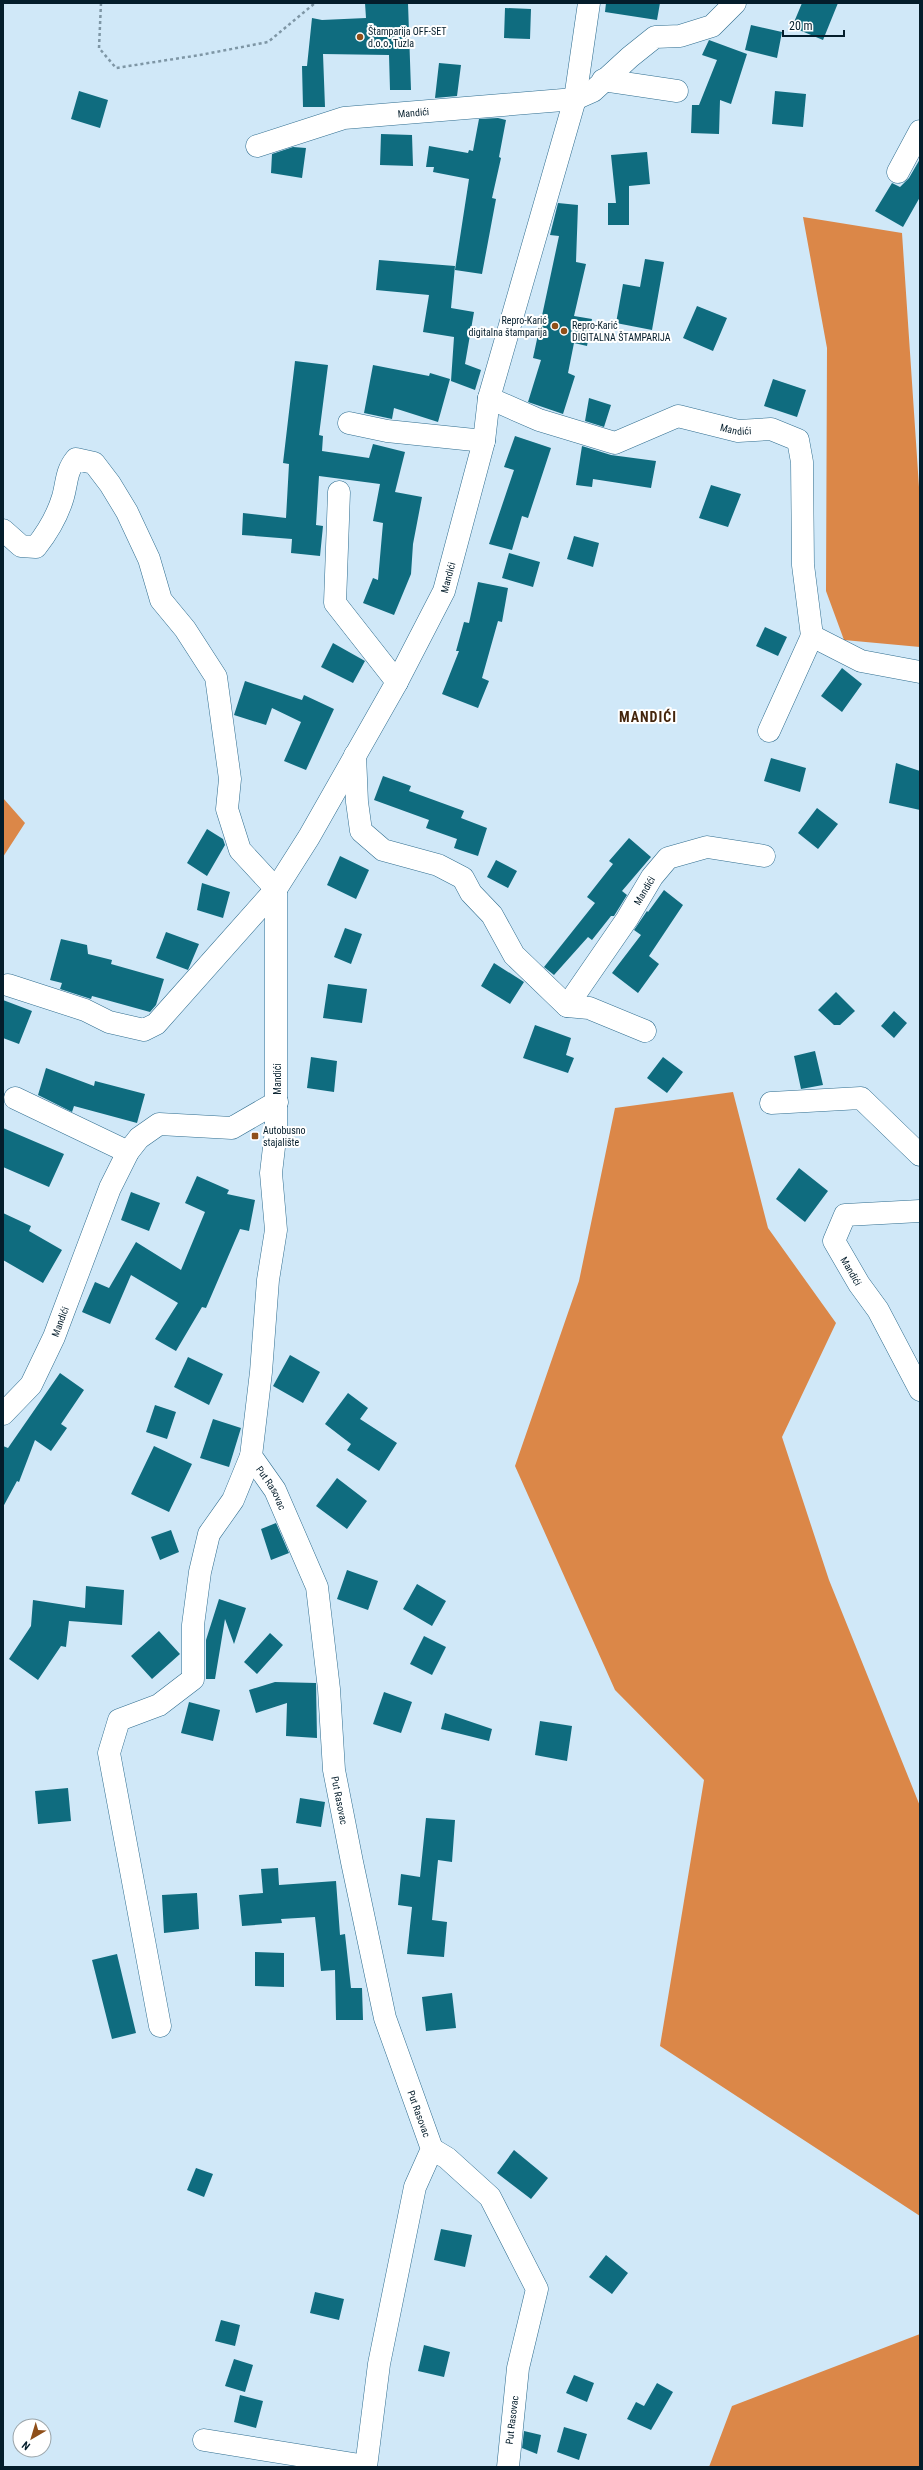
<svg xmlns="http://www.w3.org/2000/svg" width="923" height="2470" viewBox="0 0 923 2470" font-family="'Roboto Condensed',sans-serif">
<rect width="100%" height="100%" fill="#d0e8f8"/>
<path fill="#db8748" d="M803,217L902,233L920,502V647L844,640L826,591L827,348Z
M3,798L25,823L3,857Z
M733,1092L768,1228L836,1323L782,1437L829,1580L920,1806V2216L660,2046L704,1780L615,1690L515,1466L579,1281L615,1108Z
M920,2334V2467H709L732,2406Z"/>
<path fill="#0f6c7f" d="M365,3H408L411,90H390L389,55L323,54L325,107H303L302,66H307L312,18L322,20L366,18Z
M606,3H660L657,20L605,12Z
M802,3H838L823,40L792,27Z
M505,8L531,9L530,39L504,38Z
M751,25L782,32L777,58L745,50Z
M709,40L747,54L731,104L720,100L719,134L691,133L692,105H699L717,60L702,55Z
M439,63L461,65L457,96L435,98Z
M79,91L108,100L100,128L71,119Z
M775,91L806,94L803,127L772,124Z
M498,118L506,120L499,157L501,158L492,198L496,199L482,274L455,270L469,179L433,172L434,167H426L429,146L468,153L469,150L473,151L479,119Z
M381,134L412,135L413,166L380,165Z
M293,147L306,148L302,178L271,173L272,154Z
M647,152L650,184L629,186V225H608V203H616L611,155Z
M920,159V197L903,227L875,211L892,183L900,187L909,178Z
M558,203L578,205L576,262L586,264L574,316L592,319L587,346L574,343L568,373L575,376L563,414L528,402L541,360L533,358L559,236L550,235Z
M645,259L664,262L652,330L616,323L623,284L640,287Z
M379,260L455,266L451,308L474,312L465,364L481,370L475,390L451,381L454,337L423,332L429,295L376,290Z
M697,306L727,318L713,351L683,338Z
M295,361L328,365L319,435L323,436L322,451L369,458L373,444L405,452L395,492L422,497L413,544L411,574L394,615L363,603L373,578L378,580L383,523L373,521L380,484L319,476L316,525L323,526L320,556L291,553L292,539L242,535L243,513L286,518L289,464L283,463Z
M373,365L429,376L430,373L450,379L438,422L394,408L392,419L364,413Z
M773,379L806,390L797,417L764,406Z
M589,398L611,405L604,427L585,421Z
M515,436L551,448L528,518L522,516L512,550L489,544L514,470L504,467Z
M582,446L611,455L656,461L651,488L593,479L592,487L576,485Z
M711,485L741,494L728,527L699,518Z
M574,536L599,543L593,567L567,559Z
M509,553L540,562L533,587L502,578Z
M478,582L508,588L502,622L498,621L482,678L489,681L478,708L442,694L459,651H456L464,622L469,623Z
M765,627L787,637L778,656L756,646Z
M333,643L365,661L353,683L321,667Z
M842,668L862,684L842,712L821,696Z
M245,681L302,700L304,695L334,709L306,770L284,761L301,722L272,708L266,725L234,715Z
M771,758L806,768L800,792L764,781Z
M896,763L920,771V810L889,803Z
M383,776L411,786L409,791L464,811L461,818L487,828L478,856L454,848L457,839L426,828L429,820L374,800Z
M817,808L838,824L818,849L798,833Z
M207,829L223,839L225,845L207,876L187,863Z
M629,838L651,857L622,891L627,895L614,916H611L592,940L588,937L554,975L544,967L595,903L587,897L613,864L609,861Z
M340,856L369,870L356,899L327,885Z
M496,860L517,871L508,888L487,877Z
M202,883L230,892L223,918L197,910Z
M664,890L683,905L649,956L659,964L638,993L612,973L641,935L634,930L647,911L648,912Z
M345,928L362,934L351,964L334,957Z
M166,932L199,944L188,970L156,958Z
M61,939L87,945L88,954L112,960L111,964L164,979L156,1005L150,1012L92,996L91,999L60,989L62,983L50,980Z
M494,963L524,982L510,1004L481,986Z
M328,984L367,989L362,1023L323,1018Z
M836,992L855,1011L840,1025H834L818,1010Z
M3,1000L32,1011L19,1044L3,1038Z
M894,1011L907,1023L894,1038L881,1026Z
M535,1025L571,1038L566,1055L574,1058L568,1073L523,1058Z
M815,1051L823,1085L801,1089L794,1056Z
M311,1057L337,1061L334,1092L307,1088Z
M663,1057L683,1072L667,1093L647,1078Z
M46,1068L94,1086L95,1081L145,1094L137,1123L74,1106L72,1112L38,1095Z
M3,1128L64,1154L49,1187L3,1167Z
M799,1168L828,1191L805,1222L776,1199Z
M197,1176L229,1190L227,1194L255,1200L249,1231L240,1229L206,1308L202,1307L176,1351L155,1339L178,1303L131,1275L110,1324L82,1312L95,1282L109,1288L136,1242L181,1270L205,1212L185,1203Z
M131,1192L160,1203L149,1231L121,1220Z
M3,1213L31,1226L29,1231L62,1250L43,1283L3,1260Z
M290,1355L320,1372L303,1403L273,1386Z
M188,1357L223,1374L209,1405L174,1387Z
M60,1373L84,1390L61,1424L67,1428L51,1451L35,1440L19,1482L17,1481L3,1507V1446L8,1448Z
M348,1393L368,1408L360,1419L397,1443L379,1471L347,1450L351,1444L325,1424Z
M155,1405L176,1412L167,1439L146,1432Z
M213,1419L241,1428L229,1467L200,1458Z
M154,1446L192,1464L169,1512L131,1494Z
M337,1478L367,1501L347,1529L316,1506Z
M276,1523L289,1553L271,1560L261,1529Z
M171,1530L179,1552L160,1560L151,1537Z
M347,1570L378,1581L368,1610L337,1599Z
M417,1584L446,1601L432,1626L403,1609Z
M86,1586L124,1590L122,1625L69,1621L66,1647L61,1646L38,1680L9,1659L31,1626L33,1600L85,1608Z
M219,1599L246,1608L234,1644L225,1619L215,1679H206V1640Z
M159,1631L180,1654L152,1679L131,1656Z
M270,1633L283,1645L257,1674L244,1662Z
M424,1636L446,1647L432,1675L410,1664Z
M275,1682L316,1683L317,1738L286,1736L287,1703L256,1713L249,1690Z
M384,1692L412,1702L401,1733L373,1724Z
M189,1702L220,1710L213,1741L181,1733Z
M445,1713L492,1729L489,1741L441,1729Z
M540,1721L572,1726L567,1761L535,1755Z
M68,1788L71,1821L38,1824L35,1791Z
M300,1798L325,1802L321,1827L296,1823Z
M426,1818L455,1820L452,1862L438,1860L432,1920L447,1922L444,1957L407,1954L412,1907L398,1905L401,1874L420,1877Z
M278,1868L279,1885L336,1881L340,1935L345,1934L351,1988H362L363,2020H336L335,1970L321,1971L315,1917L281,1919L282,1923L242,1926L239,1895L263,1893L261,1869Z
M197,1893L199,1929L164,1933L162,1895Z
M255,1952L284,1953V1987L255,1986Z
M117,1954L136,2033L112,2039L92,1960Z
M452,1993L456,2028L426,2031L422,1997Z
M514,2150L548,2178L531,2199L497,2173Z
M196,2168L213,2174L204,2197L187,2190Z
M441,2229L472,2235L465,2267L434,2260Z
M606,2255L628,2273L612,2294L589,2277Z
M315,2292L344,2299L339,2320L310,2313Z
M221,2320L240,2325L235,2346L215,2341Z
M424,2345L450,2352L444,2377L418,2371Z
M234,2359L253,2365L245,2392L225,2386Z
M574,2375L594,2383L587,2402L566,2393Z
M657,2383L673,2392L651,2430L627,2419L636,2402L644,2406Z
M240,2395L263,2401L256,2428L234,2422Z
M564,2427L587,2434L579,2460L557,2452Z
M524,2431L541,2435L537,2454L522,2448Z"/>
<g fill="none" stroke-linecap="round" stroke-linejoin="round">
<g stroke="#2f6d8f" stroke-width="23">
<g id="minor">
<path d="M603,80L677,91"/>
<path id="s1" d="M257,146L344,118L575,99L593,91L630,57L655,37L680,36L712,26L735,3"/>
<path d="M898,172L920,131"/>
<path id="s2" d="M489,398L539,420L615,443L678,416L738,431L771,429L798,440L802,462L803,565L812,636L861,661L920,672"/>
<path d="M349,423L387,431L484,441"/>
<path d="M339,492L335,603L397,682"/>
<path id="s3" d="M3,530L21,546L36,547C47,533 58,514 63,497C67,483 66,471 76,459L94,463L110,484L127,512L149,559L161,600L185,629L216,677L230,779L227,809L240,850L276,889V1130L271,1173L276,1230L268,1280L261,1372L251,1456L275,1490L317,1587L329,1689L334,1770L352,1862L385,2018L432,2149L415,2187L379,2364L366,2467"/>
<path d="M769,731L812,636"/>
<path d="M355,755L357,802L361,831L383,850L438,865L463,878L471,893L492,915L514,955L567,1006L589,1008L645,1031"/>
<path id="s4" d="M8,985L85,1010L109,1022L144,1030L156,1024L276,889L309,837L397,682L444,591L484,441L489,398L575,99L589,3"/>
<path id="s5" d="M567,1006L627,919L652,877L668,858L707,847L764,856"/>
<path d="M15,1098L128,1152"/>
<path d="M771,1103L861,1098L920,1155"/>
<path id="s6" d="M920,1211L845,1215L834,1241L859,1284L878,1310L920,1390"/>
<path id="s7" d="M3,1414L31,1385L54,1337L110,1188L128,1152L139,1138L159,1124L232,1128L277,1102"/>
<path d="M160,2026L109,1753L119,1720L159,1705L193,1679V1625L200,1572L209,1534L233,1500L251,1456"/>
<path d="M432,2149L447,2158L490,2197L537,2289L518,2368L508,2467"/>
<path d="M204,2440L366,2466"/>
</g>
</g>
<path stroke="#7e96a5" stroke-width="2.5" stroke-dasharray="3 3" stroke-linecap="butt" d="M101,3L99,48L116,68L200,55L268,42L315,3"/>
<use href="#minor" stroke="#fff" stroke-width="22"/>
</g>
<g fill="#8f4f19" stroke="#fff" stroke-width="1.5">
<circle cx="360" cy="37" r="4"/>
<circle cx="555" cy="326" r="4"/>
<circle cx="564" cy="331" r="4"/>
<rect x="251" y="1132" width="8" height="8" rx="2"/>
</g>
<g text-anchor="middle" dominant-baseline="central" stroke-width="4" stroke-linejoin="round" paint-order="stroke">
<g font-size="10" fill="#041d2b" stroke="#fff" text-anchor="start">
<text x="368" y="31">Štamparija OFF-SET<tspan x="368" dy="12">d.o.o. Tuzla</tspan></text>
<text x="547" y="320" text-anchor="end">Repro-Karić<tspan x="547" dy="12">digitalna štamparija</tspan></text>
<text x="572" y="325">Repro-Karić<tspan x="572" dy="12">DIGITALNA ŠTAMPARIJA</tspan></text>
<text x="263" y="1130">Autobusno<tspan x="263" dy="12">stajalište</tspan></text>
</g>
<g font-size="10" fill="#041d2b" stroke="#fff">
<text stroke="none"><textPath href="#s1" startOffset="161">Mandići</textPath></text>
<text stroke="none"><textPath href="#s2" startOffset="262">Mandići</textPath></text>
<text stroke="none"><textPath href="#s4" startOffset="694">Mandići</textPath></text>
<text stroke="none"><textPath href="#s5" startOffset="139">Mandići</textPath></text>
<text transform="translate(277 1079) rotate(-90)">Mandići</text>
<text stroke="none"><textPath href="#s6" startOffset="138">Mandići</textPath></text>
<text stroke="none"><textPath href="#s7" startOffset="110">Mandići</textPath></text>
<text stroke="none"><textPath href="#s3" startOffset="1240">Put Rasovac</textPath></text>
<text stroke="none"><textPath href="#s3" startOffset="1564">Put Rasovac</textPath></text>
<text stroke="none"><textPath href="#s3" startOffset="1888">Put Rasovac</textPath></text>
<text transform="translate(512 2420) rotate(-83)">Put Rasovac</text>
</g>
<g font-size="14" font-weight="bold" letter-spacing="1" fill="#44250c" stroke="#fff">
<text x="648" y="717">MANDIĆI</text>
</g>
</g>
<rect width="923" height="2470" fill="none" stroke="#041d2b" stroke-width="8"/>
<g transform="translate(32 2438) rotate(218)"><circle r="19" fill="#ffffff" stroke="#9ba5aa"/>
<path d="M0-3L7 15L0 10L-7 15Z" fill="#8f4f19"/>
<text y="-6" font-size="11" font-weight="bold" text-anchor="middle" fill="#041d2b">N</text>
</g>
<path d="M783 30v6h61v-6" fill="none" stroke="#041d2b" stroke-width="2"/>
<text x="789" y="30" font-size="12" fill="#041d2b" stroke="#ffffff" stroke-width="3" paint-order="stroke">20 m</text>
</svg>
